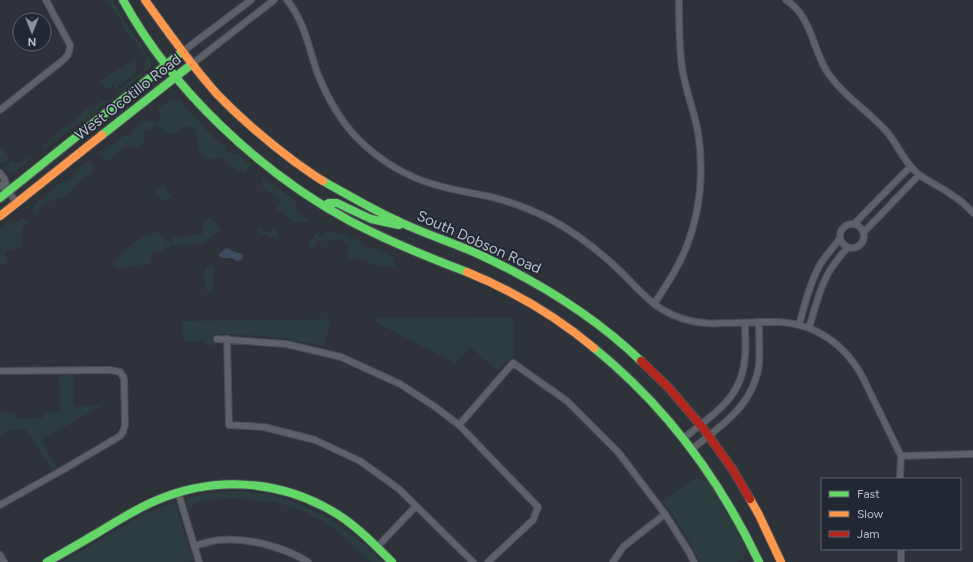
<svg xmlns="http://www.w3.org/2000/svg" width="973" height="562" viewBox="0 0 973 562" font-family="Figtree,sans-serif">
<rect width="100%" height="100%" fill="#2e3239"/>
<path fill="#2c3c3f" d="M106,0H113L126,23L152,62L150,68L145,72L126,88L113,97H112L115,93L142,72C145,69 143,64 147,59L140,48L126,32L119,18Z
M133,60H135L136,61V72L115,89H114V85L112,84L110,86L112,88H109L106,89L99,82Z
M111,98V99L87,118L43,150L41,148L51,139L59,131L74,121L85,110Z
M170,99L178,100L180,99L183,102L184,106L188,108L192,113L195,115L199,121L206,127L205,129L218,142L225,145L227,147L226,149L228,152L233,154L236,153L250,165L245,173C239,171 233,169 229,165C226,163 225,160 222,158C214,155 208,166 200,153C194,144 202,127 186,126C183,129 181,130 178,132C164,138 166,128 155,126L151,129L144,130L143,131L145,141L141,148C136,149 130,146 125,147C116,150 110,170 98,154L125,135L128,136L133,133V130L144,119C149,123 159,124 160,116C160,114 158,112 158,109C159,106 164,106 166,104C168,102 168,100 170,99Z
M0,146C6,150 5,154 10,158L1,165L0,164Z
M27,157L30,160L15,173L4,169L3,168L13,160L15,163C21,164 23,160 27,157Z
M89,159L94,168V170L92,174L79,181L73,191L65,197L51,201L43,205L41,207L39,214L36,217L31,211L33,209L35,204L39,200L44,198L47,193L56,186L62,182L69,181L73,176L74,172Z
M263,177L295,200L297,211L309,220L303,223L296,221L295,222L276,209L281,202C280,200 278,198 276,197C268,191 258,189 263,177Z
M160,186L166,187C166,193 171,193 172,198H168L162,202L154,192Z
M208,217L217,224L222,231L211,236L205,244L173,245L172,238L188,235H199L202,234L203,232L202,223Z
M24,218L29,223C13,233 30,241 18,249L9,250L6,251L5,255L9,262L0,265V229L7,224L15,222Z
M274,226L277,229V238H271L268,235L261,234L258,231L260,229L264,232H270Z
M318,231L320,232L318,236L319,237L323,235V233L330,232L342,234L350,238L357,239L368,248L377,249L384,252L393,259L395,267L377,266L361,260L348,258L347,254L349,250L346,243L340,240L321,241L317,242L315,245V248H307L310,241Z
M159,232L160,236L164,237L165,241L166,242H168L171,238L172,246L167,247L166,251L151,252V263L124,268H118L111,265C122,251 141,234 159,232Z
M207,265L209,266L212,265L213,266L214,270L213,274L214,291L208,294C205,286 201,272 207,265Z
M513,317L514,358C505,361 502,363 498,371L470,347L455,363L375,322L377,318Z
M332,319L324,346C288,339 252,333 215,335V345H206L205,341H183L182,321Z
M59,374L73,375L74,407L103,405L41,440L57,467L52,470L25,429L11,430L0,436V412L16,413V419L45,418L44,413L60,412Z
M695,478L708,480L733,519L747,550L742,560L737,562H700L688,539L663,500Z
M239,491L270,494L296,502L333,520L365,545L383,562H371L353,545L338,533L339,531L307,513L288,506L270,501L269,503C243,498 222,498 196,502L189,512L186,501L189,497L213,493Z
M170,503L176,506L193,560L189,562H63L146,513Z"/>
<path fill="#3f4b61" d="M227,248L232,251L242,254L243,257L241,260L237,261L232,258H222L220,257L219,255L220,253C223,252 225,248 227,248Z"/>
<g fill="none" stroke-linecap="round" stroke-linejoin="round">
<g stroke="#4a4d52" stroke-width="8">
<path id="street" d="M287,0C305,23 308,45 317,72C326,95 340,120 357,138C379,160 407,177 436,185C453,190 470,193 487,196C509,201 530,209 550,219C576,233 598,250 619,270C633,283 646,300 663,310C675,317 691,322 705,323C711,324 717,323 724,323C740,323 756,322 772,322C813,321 846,344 864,380L901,456L900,479
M786,0C811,16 812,46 826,70C841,94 867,110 886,131C898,144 904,163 918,174C929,182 941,187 952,195C960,200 967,206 973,213
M182,52L251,0
M192,64L274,0
M0,110L62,61C68,56 70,53 70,45L46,0
M0,173L4,178L8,191
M0,185L8,191L17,203
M854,224L910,167
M840 236a12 12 0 1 1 24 0a12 12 0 1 1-24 0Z
M863,233L919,175
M654,304C666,286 678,268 686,248C700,212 704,171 698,132C694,110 685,89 682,67C679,45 679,22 679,0
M799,325C805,304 810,282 821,263C827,254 834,247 840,238
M809,328C815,309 819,289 829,272C834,263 841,255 848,247
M217,339L286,344L341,357L400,384L434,406L459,425L538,507L533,520L488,562
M227,339L229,425L264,427L315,440L360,461L399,489L473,562
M0,371L110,370L120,372L124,378L125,425L123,432L120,436L66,468L0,505
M459,425L513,363L567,401L618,452L665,514L689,552L694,562
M684,438C713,414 742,399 745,357C746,346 745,334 745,323
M692,449C722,425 753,406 759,365C760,351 759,336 759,322
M901,456L973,454
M178,492L199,562
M194,546C202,544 210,541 219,540C247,537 284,547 308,562
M377,547L416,506
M901,549V562
M0,555L4,562
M613,562L623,547L665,514"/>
</g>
<g stroke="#4c4f56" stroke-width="10">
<path id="fast" d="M123,0C173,91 260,172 350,221C388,241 427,257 467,272
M102,135L192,64
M323,181C348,195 373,210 400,222C425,234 451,242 476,253C535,280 594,316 641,361
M0,198L182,52
M324,206L329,203H337L371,219L399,225
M594,348C667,407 719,478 759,562
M47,562C65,552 82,542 99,532C117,521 136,509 155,501C213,476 277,479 332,511C355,524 374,544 392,562"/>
</g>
<g stroke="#4c4f56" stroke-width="10">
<path id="slow" d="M145,0C168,32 191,65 217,94C241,119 267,141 295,162C304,168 313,175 323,181
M0,216L102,135
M467,272C513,291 556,316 594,348
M750,499L759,515L781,562"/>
</g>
<g stroke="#4c4f56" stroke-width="10">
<path id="jam" d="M641,361L669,388L703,428L733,470L750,499"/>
</g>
<use href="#street" stroke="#5e6167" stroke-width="6"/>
<use href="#fast" stroke="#63d668" stroke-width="8"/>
<use href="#slow" stroke="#ff974d" stroke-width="8"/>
<use href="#jam" stroke="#b3261e" stroke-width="8"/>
</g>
<g text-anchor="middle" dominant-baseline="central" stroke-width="3.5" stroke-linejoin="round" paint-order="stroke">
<g font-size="15" fill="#babfc9" stroke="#222833">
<text transform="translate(128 97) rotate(-38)">West Ocotillo Road</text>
<text transform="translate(479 242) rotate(24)">South Dobson Road</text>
</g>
</g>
<rect x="821" y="478" width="140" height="72" fill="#222833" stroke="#5f646f"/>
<rect x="829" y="491" width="20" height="6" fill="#63d668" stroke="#5f646f"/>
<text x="857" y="498" font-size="12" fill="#babfc9">Fast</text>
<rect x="829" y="511" width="20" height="6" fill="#ff974d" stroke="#5f646f"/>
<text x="857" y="518" font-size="12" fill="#babfc9">Slow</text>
<rect x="829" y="531" width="20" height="6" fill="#b3261e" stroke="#5f646f"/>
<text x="857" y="538" font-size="12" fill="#babfc9">Jam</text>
<g transform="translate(32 32) rotate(180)"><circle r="19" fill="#222833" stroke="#5f646f"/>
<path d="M0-3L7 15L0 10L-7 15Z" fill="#898e97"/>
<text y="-6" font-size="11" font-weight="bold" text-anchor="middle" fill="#babfc9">N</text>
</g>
</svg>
